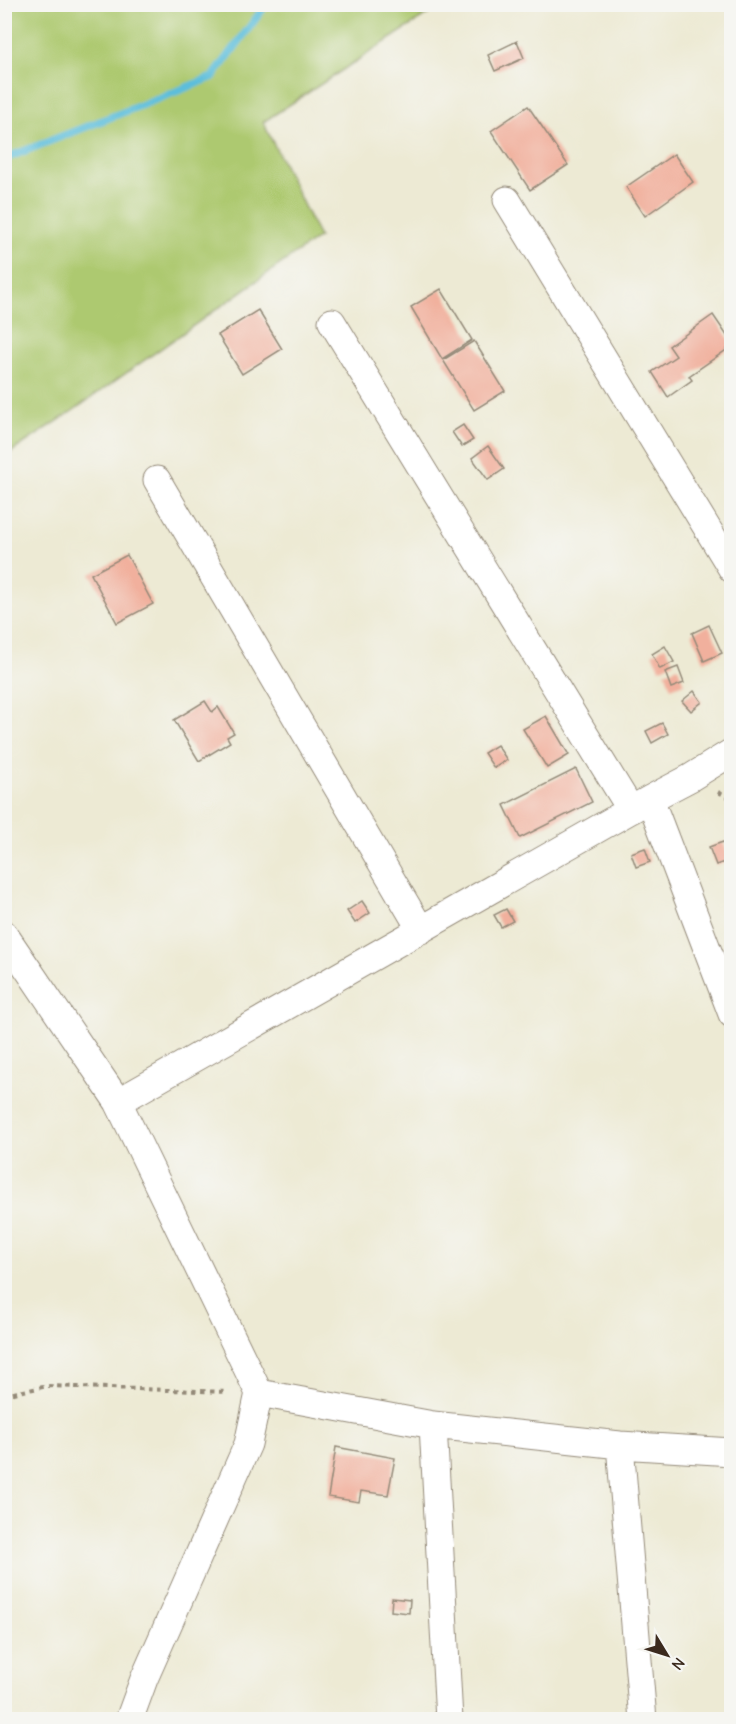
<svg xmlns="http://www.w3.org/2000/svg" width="736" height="1724" viewBox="0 0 736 1724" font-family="'Comic Neue',sans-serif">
<rect width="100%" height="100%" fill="#f6f6f2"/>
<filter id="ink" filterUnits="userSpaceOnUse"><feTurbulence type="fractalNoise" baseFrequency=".0167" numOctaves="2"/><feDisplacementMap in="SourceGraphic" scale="12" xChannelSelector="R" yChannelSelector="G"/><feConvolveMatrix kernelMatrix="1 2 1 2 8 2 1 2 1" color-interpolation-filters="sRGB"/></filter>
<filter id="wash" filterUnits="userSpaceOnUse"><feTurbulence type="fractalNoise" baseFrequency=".008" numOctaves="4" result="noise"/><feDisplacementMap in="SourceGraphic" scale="24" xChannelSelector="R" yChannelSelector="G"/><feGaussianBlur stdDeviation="1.35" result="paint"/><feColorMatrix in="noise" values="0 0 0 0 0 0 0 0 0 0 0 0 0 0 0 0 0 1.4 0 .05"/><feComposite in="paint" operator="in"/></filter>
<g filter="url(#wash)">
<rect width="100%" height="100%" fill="#edead4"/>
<path fill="#adc970" stroke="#747a47" stroke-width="1.5" d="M5,4L442,5L263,122L319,237L64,417L5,456Z"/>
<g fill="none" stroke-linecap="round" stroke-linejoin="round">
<path stroke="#5cbedb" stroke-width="8" d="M4,159L213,77L262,10L260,4"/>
</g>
<g id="blocks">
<path fill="#f1b09d" d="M517,41L524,58L495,71L488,55Z
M528,106L568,165L530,190L491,131Z
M674,154L693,182L645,216L626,187Z
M441,289L472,340L442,359L411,307Z
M258,310L282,349L242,374L218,335Z
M713,315L732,343V346L689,376L692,380L668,397L652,372L676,356L669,346Z
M474,341L505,391L474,410L443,360Z
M463,425L473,440L462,447L452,432Z
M488,446L504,469L488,480L472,458Z
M127,555L153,604L117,623L91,574Z
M709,625L722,653L704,661L692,633Z
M665,646L674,662L660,669L652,654Z
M678,667L684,683L671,688L665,672Z
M694,691L702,702L691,711L682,701Z
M205,701L212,712L218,707L234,733L227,737L230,742L199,761L174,720Z
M546,716L569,755L547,768L523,729Z
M662,723L668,734L652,743L646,731Z
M497,745L507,760L494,768L484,753Z
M576,769L592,802L520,838L504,805Z
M723,842L730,860L716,865L709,847Z
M645,848L650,862L636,867L631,853Z
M362,901L370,913L355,923L347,911Z
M506,909L513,921L501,927L494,915Z
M336,1447L395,1458L388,1495L361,1491L359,1502L328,1497Z
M392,1598L410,1600L409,1613L391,1611Z"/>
</g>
</g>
<g filter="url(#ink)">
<use href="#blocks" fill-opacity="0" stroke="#948a79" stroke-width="1.5"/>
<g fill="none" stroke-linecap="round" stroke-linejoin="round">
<g stroke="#948a79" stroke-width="29">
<path id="minor" d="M507,200L732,569
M332,322L631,810
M157,480L421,930
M650,799L732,1014
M4,934L118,1102L259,1393L248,1444L144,1679L129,1720
M118,1102L650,799L690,778L732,752
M259,1393L433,1425L620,1445L732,1452
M433,1425L449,1720
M620,1445L643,1720"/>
</g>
<path stroke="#948a79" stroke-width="4" stroke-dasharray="4.5 4.5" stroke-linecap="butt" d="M718,792L732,799
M4,1395L48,1386L228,1392"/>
<use href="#minor" stroke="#fff" stroke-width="27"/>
</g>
</g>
<rect width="736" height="1724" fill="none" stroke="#f6f6f2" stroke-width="24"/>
<g transform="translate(667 1655) rotate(128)" stroke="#f6f6f2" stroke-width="4.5" paint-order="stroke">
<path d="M0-4.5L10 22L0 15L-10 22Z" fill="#3b2a1e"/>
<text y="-9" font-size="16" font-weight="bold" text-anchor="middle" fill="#3b2a1e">N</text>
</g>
</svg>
